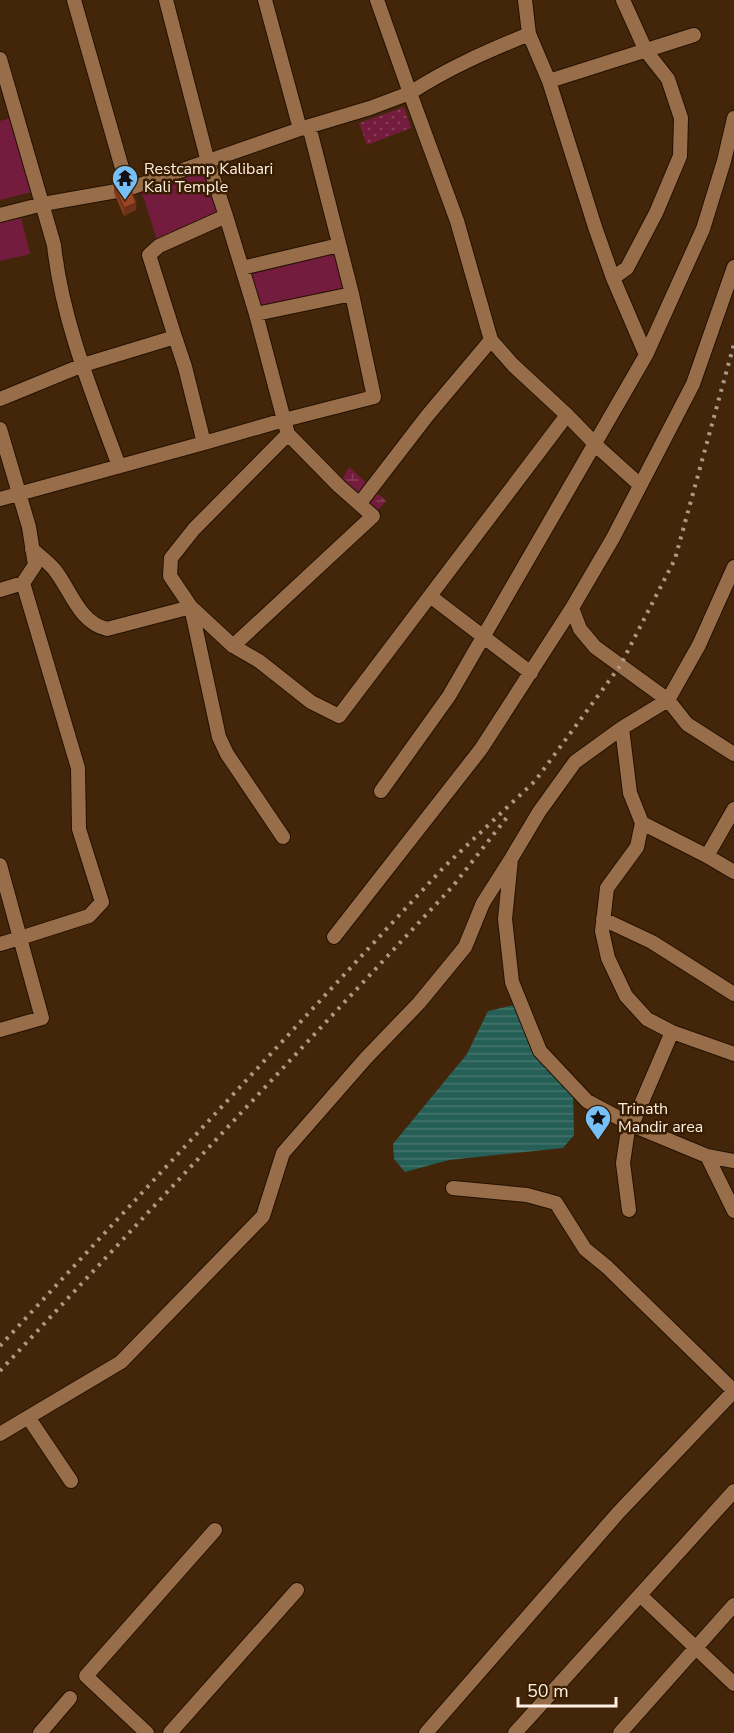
<svg xmlns="http://www.w3.org/2000/svg" width="734" height="1733" viewBox="0 0 734 1733" font-family="'Nunito Sans',sans-serif">
<defs>
<pattern id="grass-dots" width="8" height="8" patternUnits="userSpaceOnUse" patternTransform="scale(1.5)"><rect width="8" height="8" fill="#731c3d"/><path d="M2 2h.1M6 6h.1" fill="none" stroke="#883d59" stroke-width="1.8" stroke-linecap="round"/></pattern>
<pattern id="wetland-marsh" width="20" height="14" patternUnits="userSpaceOnUse" patternTransform="scale(1.5)"><rect width="20" height="14" fill="#731c3d"/><path d="M1 5h8M5 5V1M11 12h8M15 12V8" fill="none" stroke="#883d59"/></pattern>
<pattern id="water-rules" width="6" height="5" patternUnits="userSpaceOnUse" patternTransform="scale(1.5)"><rect width="6" height="5" fill="#265f56"/><path d="M0 2.5h6" fill="none" stroke="#46766e"/></pattern>
</defs>
<rect width="100%" height="100%" fill="#43260a"/>
<path fill="url(#grass-dots)" d="M404,107L411,128L367,145L359,123Z"/>
<path fill="url(#wetland-marsh)" d="M349,467L386,501L374,514L340,484Z"/>
<path fill="#731c3d" d="M10,118L32,192L0,200V121Z
M208,162L224,211L159,246L139,184Z
M21,218L30,254L0,261V223Z
M335,251L348,290L259,307L250,272Z"/>
<path fill="url(#water-rules)" d="M514,1005L540,1051L573,1093L574,1135L563,1148L449,1160L405,1172L394,1159L393,1144L467,1054L488,1011Z"/>
<g fill="none" stroke-linecap="round" stroke-linejoin="round">
<g stroke="#241101" stroke-width="16">
<path id="minor" d="M74,0L128,189
M265,0L300,129
M525,0L529,34L549,81L595,227L613,278L646,355
M529,34C488,51 448,68 410,93L457,221L491,340L513,365L567,415L600,449L640,485
M0,59L54,245C62,321 93,395 119,466
M549,81L694,35
M0,215L43,204L128,189L300,129L370,108L410,93L377,0
M226,216L256,314L352,294L309,126
M734,267L693,384L613,538L572,608L580,629L595,647L668,700L687,724L734,754
M242,268L339,245
M613,278L627,268L656,213L680,156L681,118L668,79L646,51L623,0
M0,399L83,365L175,337L149,255L159,246L226,216L208,162L166,0
M0,429L29,527L35,565L23,583L78,768L79,829L102,902L89,916L20,938L0,865
M288,434L194,529L171,558L170,576L191,607L233,646L373,516L339,486L288,434L284,420L374,397L352,294
M204,443L284,420L256,314
M0,499L204,443L185,367L175,337
M360,503L427,416L491,340
M32,549C40,556 48,562 54,569C71,590 79,623 107,629L191,607L219,737L227,754L283,837
M0,590L23,583
M430,596L531,673
M233,646L259,661L311,702L339,716L567,415
M622,728L575,762L539,812L511,859L505,919L512,982L540,1051L587,1101L632,1125
M381,791L449,696L646,355L703,229L724,161L734,118
M642,823L707,856L734,872
M707,856L734,809
M603,919L652,942L734,994
M334,937L481,749L572,608
M0,944L20,938L42,1018L0,1030
M672,1032L647,1019L626,996L608,958L602,931L607,888L637,847L642,823L630,793L622,728L668,700L699,645L734,567
M734,1054L672,1032L632,1125L707,1156L734,1211
M707,1156L734,1161
M453,1188L527,1195L556,1203L585,1249L607,1267L734,1391
M629,1210L623,1163L629,1123
M28,1417L71,1481
M0,1434L121,1362L263,1216L283,1153L366,1058L419,1003L465,947L483,903L511,859
M640,1595L734,1684
M40,1733L70,1698
M147,1733L86,1676L215,1530
M170,1733L297,1590
M426,1733L618,1513L734,1391
M515,1733L734,1491
M620,1733L734,1605"/>
</g>
<use href="#minor" stroke="#976e49" stroke-width="14"/>
<path stroke="#ad9986" stroke-width="4" stroke-dasharray="3 6" stroke-linecap="butt" d="M0,1346L444,867L535,781L620,666L675,559L734,344
M0,1371L453,886L508,816"/>
</g>
<path fill="#843c1e" d="M114,185L136,210L124,216L114,193Z"/>
<path fill="#6c3118" d="M136,203V210L124,216V208Z"/>
<path fill="#9a4623" stroke="#6c3118" stroke-width="1.5" d="M128,182L136,203L124,208L114,185Z"/>
<defs>
<g id="temple-pin" transform="scale(1.35)"><path d="M0 17L-7.5 6A9.5 9.5 0 1 1 7.5 6Z" fill="#76c0f7" stroke="#381d01"/><path d="M0-6L5-2H3V0L6.5 2.5H4V6H1.5V3h-3V6H-4V2.5H-6.5L-3 0V-2H-5Z" fill="#111"/></g>
<g id="sight-pin" transform="scale(1.35)"><path d="M0 17L-7.5 6A9.5 9.5 0 1 1 7.5 6Z" fill="#76c0f7" stroke="#381d01"/><path d="M0-6L1.8-2.2L6-1.7L2.9 1.2L3.7 5.4L0 3.3L-3.7 5.4L-2.9 1.2L-6-1.7L-1.8-2.2Z" fill="#111"/></g>
</defs>
<g fill-rule="evenodd">
<use href="#temple-pin" x="125" y="178"/>
<use href="#sight-pin" x="598" y="1118"/>
</g>
<g text-anchor="middle" dominant-baseline="central" stroke-width="5" stroke-linejoin="round" paint-order="stroke">
<g font-size="16" fill="#fdefe3" stroke="#381d01" text-anchor="start">
<text x="144" y="169">Restcamp Kalibari<tspan x="144" dy="18">Kali Temple</tspan></text>
<text x="618" y="1109">Trinath<tspan x="618" dy="18">Mandir area</tspan></text>
</g>
</g>
<path d="M518 1697v9h98v-9" fill="none" stroke="#fdefe3" stroke-width="3"/>
<text x="527" y="1697" font-size="18" fill="#fdefe3" stroke="#381d01" stroke-width="4.5" paint-order="stroke">50 m</text>
</svg>
